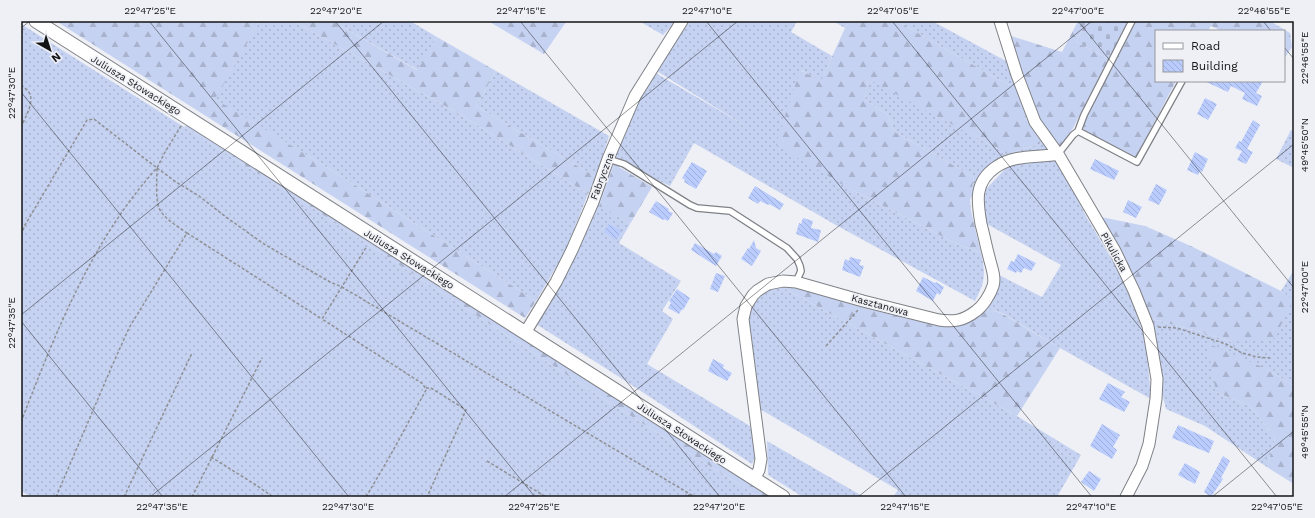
<svg xmlns="http://www.w3.org/2000/svg" width="1315" height="518" viewBox="0 0 1315 518" font-family="'Work Sans',sans-serif">
<defs>
<pattern id="grass-dots" width="8" height="8" patternUnits="userSpaceOnUse"><rect width="8" height="8" fill="#c6d2f1"/><path d="M2 2h.1M6 6h.1" fill="none" stroke="#a9b3ce" stroke-width="1.8" stroke-linecap="round"/></pattern>
<pattern id="forest-firs" width="22" height="20" patternUnits="userSpaceOnUse"><rect width="22" height="20" fill="#c6d2f1"/><path d="M5 1l3.5 6h-7zM16 11l3.5 6h-7z" fill="#a9b3ce"/></pattern>
<pattern id="cemetery-stones" width="16" height="16" patternUnits="userSpaceOnUse"><rect width="16" height="16" fill="#c6d2f1"/><path d="M2 7V4a2 2 0 0 1 4 0v3zM10 15v-3a2 2 0 0 1 4 0v3z" fill="#a9b3ce"/></pattern>
<pattern id="building-back-hatch" width="6" height="6" patternUnits="userSpaceOnUse"><rect width="6" height="6" fill="#b9ccfd"/><path d="M-1 5l2 2M0 0l6 6M5-1l2 2" fill="none" stroke="#9eaed8"/></pattern>
</defs>
<rect width="100%" height="100%" fill="#eef0f6"/>
<path fill="url(#grass-dots)" d="M260,21H293L456,112L588,194L565,252L536,301L333,171L214,99Z
M332,21H410L437,37L418,70Z
M639,21H676L663,35Z
M690,21H797L791,32L832,56L821,82L801,70L850,189L959,245L981,253C986,275 985,282 975,301L834,224L694,143L670,186L653,178L627,162L615,157L613,154L634,105L654,72L744,125L655,70Z
M833,21H850L845,28Z
M897,21H932L1006,61L1017,88L1001,81Z
M21,24L314,209L599,396L759,497H31L21,491Z
M496,71L609,136L596,177L476,106Z
M868,78L1007,154L1045,142L1053,152L1011,157L975,190L970,200L974,177L895,132L887,114L865,100Z
M1291,130L1294,132V168L1276,159Z
M1057,160L1087,218L1124,280L1146,341L1151,399L1060,348L1002,313L987,309L998,286L999,275L1042,297L1061,265L987,224L983,212L986,189L1007,167L1017,162L1024,164Z
M614,164L599,205L630,224L619,243L681,281L662,311L673,319L647,364L750,426L756,455L752,464L624,380L536,324L609,166Z
M1294,270V386L1267,369L1216,392L1250,406L1275,438L1267,467L1205,426L1166,409L1159,381L1154,331L1151,319L1205,333L1232,342L1292,300L1281,291Z
M778,285L1017,416L1081,455L1057,497H1011L1008,495L1007,497H893L898,490L758,408L747,322L749,305L756,297Z
M767,441L864,497H803L768,475Z"/>
<path fill="url(#forest-firs)" d="M56,21H260L215,99L333,171L536,301L525,318Z
M293,21H332L417,70L437,37L496,71L476,106L596,177L588,194L456,112Z
M488,21H565L566,22L544,54Z
M850,21H897L1001,81L1017,88L1027,120L1045,142L1007,154L868,79L865,100L887,114L895,132L974,177L970,200L971,211L981,253L959,245L850,189L776,145L800,70L821,81L845,28Z
M1078,21H1087L1076,42L1109,59L1072,130L1058,149L1041,125L1008,35L1062,52Z
M1136,21H1270L1290,33L1292,47L1284,59V31H1222L1211,26L1208,31H1156V81H1176L1136,157L1084,131L1083,124Z
M187,125H189L771,497H759L599,396L314,209L184,127Z
M614,164L652,187L630,224L599,206Z
M1101,217L1145,226L1193,247L1281,291L1293,299L1275,338L1232,342L1205,333L1151,319Z
M790,284L938,326C961,326 970,323 987,309L1001,313L1060,348L1017,416L778,285Z
M1207,343L1267,369L1294,386V484L1267,467L1275,438L1250,406L1216,392Z"/>
<path fill="url(#cemetery-stones)" d="M1087,21H1128L1109,59L1076,42Z"/>
<path fill="url(#building-back-hatch)" d="M1204,81H1263L1256,93L1262,96L1257,106L1242,99L1245,93L1231,86L1228,92Z
M1205,98L1217,104L1208,120L1197,114Z
M1253,120L1260,125L1247,149L1253,152L1246,164L1237,160L1242,151L1235,148L1239,141L1241,142Z
M1195,152L1208,159L1202,172L1200,171L1198,175L1187,170Z
M1095,159L1119,171L1114,180L1090,169Z
M692,162L707,171L696,189L684,182L685,180L682,178Z
M1156,184L1167,190L1159,205L1148,200Z
M755,186L784,204L780,210L769,204L768,205L760,201L758,204L748,198Z
M1128,200L1142,207L1136,218L1123,212Z
M656,201L669,209L668,211L673,213L668,221L664,219L663,220L649,212Z
M803,218L813,221L811,228L821,230L818,242L796,234L799,223L801,224Z
M609,224L622,231L616,240L604,232Z
M754,240L756,248L761,251L752,266L741,259L748,248L749,249Z
M695,243L714,254L716,252L722,256L716,266L691,250Z
M1018,254L1036,263L1031,271L1024,268L1021,273L1017,271L1016,273L1007,269L1011,261L1014,262Z
M850,257L861,260L859,265L864,266L860,277L842,270L845,259L849,261Z
M716,273L725,276L718,292L710,289Z
M923,277L935,283L936,282L944,287L940,295L937,293L933,301L916,291Z
M677,289L690,298L683,310L682,309L679,314L668,308L671,303L669,301Z
M713,359L724,365L723,368L732,373L727,381L708,371Z
M1108,383L1125,392L1121,397L1130,402L1124,412L1099,399Z
M1102,424L1120,435L1113,447L1117,450L1112,459L1090,446Z
M1178,425L1214,441L1209,453L1172,438Z
M1223,456L1230,461L1221,478L1223,479L1211,497L1204,492Z
M1185,463L1200,472L1195,484L1178,475Z
M1089,471L1101,479L1094,491L1081,482Z"/>
<g fill="none" stroke-linecap="round" stroke-linejoin="round">
<g stroke="#7f8186" stroke-width="8">
<path id="service" d="M1078,131L1084,115L1132,21
M1058,154L1073,135L1078,131L1137,162L1182,81
M608,159L624,164L690,205L697,208L730,211L787,248L797,259L800,266L801,271L796,282"/>
</g>
<g stroke="#7f8186" stroke-width="13">
<path id="minor" d="M1000,21L1017,75L1035,122L1058,154L1115,251L1134,291L1148,326L1157,379L1156,399L1149,444L1142,466L1126,497
M525,333L556,282L572,250L593,202L608,159L635,96L682,21
M754,479L759,470L761,459L743,319L746,306L753,295L757,291L768,284L783,281L796,282L863,301L939,320C954,322 963,321 976,311C983,306 990,295 993,286C996,277 991,266 989,257C986,246 984,235 981,224C977,201 974,182 996,167C1015,154 1037,158 1058,154"/>
</g>
<g stroke="#7f8186" stroke-width="15">
<path id="tertiary" d="M36,21L783,497"/>
</g>
<path stroke="#8e9094" stroke-width="1.5" stroke-dasharray="3 2" stroke-linecap="butt" d="M21,34L24,29
M21,85C23,87 27,89 28,91C36,100 25,118 21,127
M157,168L176,182L199,196L226,217L264,244L330,282L342,287L695,497
M187,233L322,319
M21,235L25,225L87,120L94,119L157,168L165,152L181,126
M1158,327L1177,328L1226,344L1242,353L1257,357L1270,358
M826,346L858,310
M426,388H431L466,410L427,497
M21,422C55,334 92,239 157,168
M211,457L256,485L273,497
M487,461L546,497
M56,497L112,366L129,328L187,233C177,226 166,220 160,210C155,201 157,179 157,168
M124,497L192,353
M192,497L262,358
M366,497L390,456L426,390L423,384L322,319L367,246
M688,497L690,493"/>
<use href="#service" stroke="#fff" stroke-width="5.5"/>
<use href="#minor" stroke="#fff" stroke-width="11"/>
<use href="#tertiary" stroke="#fff" stroke-width="13"/>
</g>
<path fill="none" stroke="#131416" stroke-width="1" stroke-opacity="0.45" d="M149,21L535,497M335,21L720,497M520,21L906,497M706,21L1092,497M892,21L1277,497M1078,21L1294,288M1263,21L1271,31M21,28L30,21M1284,47L1294,59M21,92L349,497M21,315L384,21M21,321L163,497M150,497L738,21M504,497L1092,21M858,497L1294,144M1212,497L1294,431"/>
<g text-anchor="middle" dominant-baseline="central" stroke-width="3.5" stroke-linejoin="round" paint-order="stroke">
<g font-size="10" fill="#131416" stroke="#eef0f6">
<text transform="translate(136 85) rotate(32)">Juliusza Słowackiego</text>
<text transform="translate(602 176) rotate(-69)">Fabryczna</text>
<text transform="translate(1114 252) rotate(61)">Pikulicka</text>
<text transform="translate(409 259) rotate(32)">Juliusza Słowackiego</text>
<text transform="translate(880 305) rotate(15)">Kasztanowa</text>
<text transform="translate(682 433) rotate(33)">Juliusza Słowackiego</text>
</g>
</g>
<rect width="1315" height="518" fill="none" stroke="#eef0f6" stroke-width="44"/>
<rect x="1155" y="30" width="130" height="52" fill="#eef0f6" stroke="#96989c"/>
<rect x="1163" y="43" width="20" height="6" fill="#ffffff" stroke="#96989c"/>
<text x="1191" y="50" font-size="12" fill="#131416">Road</text>
<rect x="1163" y="60" width="20" height="12" fill="url(#building-back-hatch)" stroke="#96989c"/>
<text x="1191" y="70" font-size="12" fill="#131416">Building</text>
<g transform="translate(50 50) rotate(141)" stroke="#eef0f6" stroke-width="3" paint-order="stroke">
<path d="M0-3L7 15L0 10L-7 15Z" fill="#131416"/>
<text y="-6" font-size="11" font-weight="bold" text-anchor="middle" fill="#131416">N</text>
</g>
<rect x="22" y="22" width="1271" height="474" fill="none" stroke="#131416" stroke-width="1.5"/>
<g font-size="10" text-anchor="middle" fill="#131416">
<text x="150" y="14">22°47'25"E</text>
<text x="336" y="14">22°47'20"E</text>
<text x="521" y="14">22°47'15"E</text>
<text x="707" y="14">22°47'10"E</text>
<text x="893" y="14">22°47'05"E</text>
<text x="1078" y="14">22°47'00"E</text>
<text x="1264" y="14">22°46'55"E</text>
<text transform="translate(1304 58) rotate(-90)" y="4">22°46'55"E</text>
<text transform="translate(11 93) rotate(-90)" y="4">22°47'30"E</text>
<text transform="translate(1304 145) rotate(-90)" y="4">49°45'50"N</text>
<text transform="translate(1304 287) rotate(-90)" y="4">22°47'00"E</text>
<text transform="translate(11 323) rotate(-90)" y="4">22°47'35"E</text>
<text transform="translate(1304 432) rotate(-90)" y="4">49°45'55"N</text>
<text x="162" y="510">22°47'35"E</text>
<text x="348" y="510">22°47'30"E</text>
<text x="534" y="510">22°47'25"E</text>
<text x="719" y="510">22°47'20"E</text>
<text x="905" y="510">22°47'15"E</text>
<text x="1091" y="510">22°47'10"E</text>
<text x="1277" y="510">22°47'05"E</text>
</g>
</svg>
